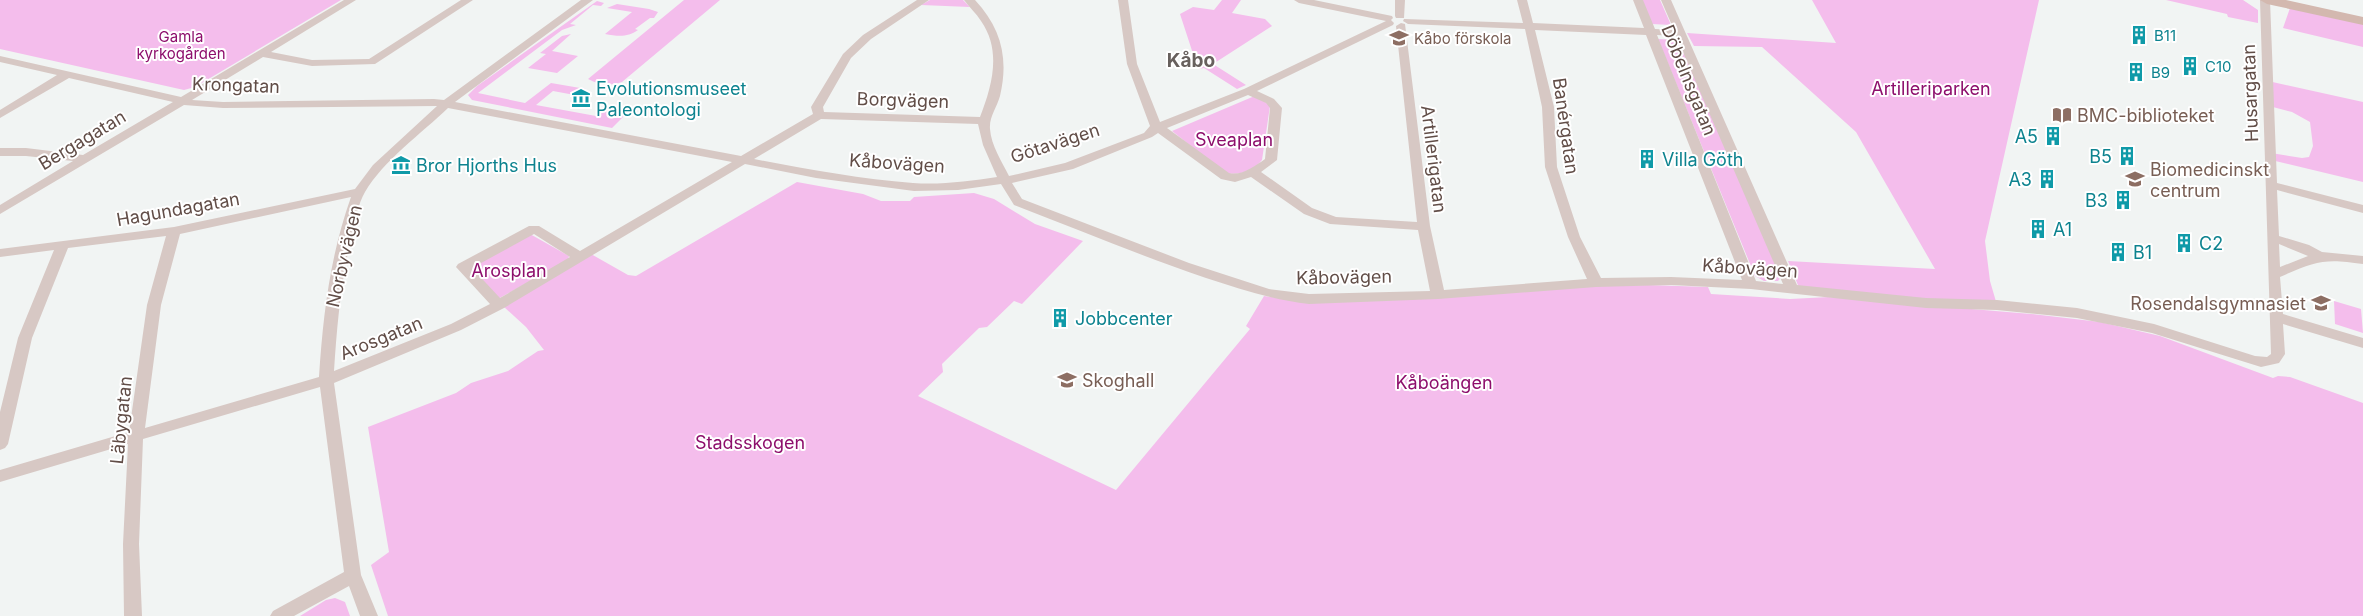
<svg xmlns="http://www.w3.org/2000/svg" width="2363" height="616" viewBox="0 0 2363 616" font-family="Inter,sans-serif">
<rect width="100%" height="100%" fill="#f1f4f3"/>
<path fill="#f4bdec" d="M0,0H341L195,87L184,90L0,49Z
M684,0H720L622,82C611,86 598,85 588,79Z
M930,0H963L970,7L921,5Z
M1222,0H1241L1232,13L1265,19L1272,26L1213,64L1246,85L1237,89L1204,68L1198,69L1180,14L1193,7L1214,10Z
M1642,0H1660L1671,25L1652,24Z
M1812,0H2039L1985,241L1990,281L1997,305L1800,290L1788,261L1935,269L1856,132L1762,47L1694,46L1687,33L1836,43Z
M2166,0H2243L2258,10V23L2228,17L2227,14Z
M597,1L604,3L601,6L593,5L570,24L576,25L562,30L478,93L525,103L551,83L586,89L582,91L580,96L553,91L536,105L596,116L605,109L623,113L625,115L612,128L472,100L468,95L477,86Z
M617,4L649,9L658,12L654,18H650L635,29L638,30C627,38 617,36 605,34L632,12L607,8Z
M2290,8L2363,24V47L2283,28Z
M571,34L552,51L578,56L557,73L528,68L546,54L540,53L562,36Z
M1658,39L1679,40L1782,276L1778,281H1764L1755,276Z
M2268,81L2363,102V182L2271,160V153L2302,158L2309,157L2313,146L2310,122L2292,112L2269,106Z
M1257,95L1270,106L1262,160C1253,171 1239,176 1225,173L1172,131Z
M797,182L863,194L881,201H910L914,197L974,193L994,199L1035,224L1083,241L1022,304L1014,301L987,327L979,328L942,364L943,372L918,396L1116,490L1250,329L1246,326L1264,296L1306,302L1599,286L1648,285L1708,287L1711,294L1790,299L1829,297L2031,314L2100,322L2160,336L2273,378L2278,376L2290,377L2363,403V616H388L371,565L389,552L368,427L456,393L471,383L508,371L538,351L544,350L526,327L503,306L591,254L628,275L636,276Z
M530,234L569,256L568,260L498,299L468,267Z
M2334,301L2361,309L2363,333L2335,324Z
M335,598L345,602L350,616H300L326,600Z"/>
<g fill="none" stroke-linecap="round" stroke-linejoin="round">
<path fill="#d7c8c4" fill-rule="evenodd" d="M344,0H356L271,52L312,60L369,59L461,0H473L375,64L312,66L263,57L192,100L223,102L434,99L444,100L581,0H593L455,102L741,156L813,114L811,107L843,54L863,35L917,0H929L871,39L851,58L823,107L824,112L980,117C992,86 1002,51 981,21C976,13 969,7 964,0H975C1001,28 1009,58 1000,96C997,107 989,117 990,129C991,145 1002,162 1009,176L1065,163L1144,133L1150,126L1127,64L1118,0H1128L1137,64L1160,122L1244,89L1386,21L1299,3L1294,0H1314L1392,16L1393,18L1391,20L1394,23L1393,25L1257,91L1274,99L1282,108L1277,160L1261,172L1312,208L1336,217L1417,222L1396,26L1401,23L1405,24L1430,226L1444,290L1587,279L1568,237L1545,167L1542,107L1525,29L1408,24L1403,21L1404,19L1523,23L1517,0H1527L1533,23L1644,28L1633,0H1643L1655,29L1674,30L1661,0H1671L1797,285L1926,298L1997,300L2077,308L2154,324L2255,356L2267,357L2271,354L2260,0H2270L2277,183L2363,205V213L2277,190L2279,236L2309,245L2322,252L2363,256V264C2325,258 2315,261 2280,277L2283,314L2363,338V348L2283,324L2285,354L2279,363L2261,367L2152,333L2077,318L1997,310L1926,308L1751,289L1671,285L1596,287L1438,299L1309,304C1273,300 1240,289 1206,278C1141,256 1077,229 1014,205L1001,184L958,190L914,191L816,178L745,164L504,308L461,330L334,383L361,575L378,616H360L349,586L294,616H270L273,611L344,572L320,387L143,439L139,544L142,616H124L123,544L128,444L0,482V470L129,432L147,305L166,236L68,248L32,338L8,444L5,448L0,450V412L18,338L54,250L0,257V249L174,227L355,189L373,165L437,106L223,108L184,105L0,214V205L73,161L26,156H0V148H26L83,155L173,102L69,78L0,118V110L57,75L0,62V56L181,97ZM1535,30L1646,35L1742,280L1671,277L1601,278L1580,237L1557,167L1554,107ZM1657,35L1676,36L1783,284L1756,281ZM1248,95L1266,103L1270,108L1265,159C1255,166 1242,176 1229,173L1167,128ZM448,108L732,162L580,251L539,226H529L458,264L456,267L490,304L451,324L334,371C337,325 341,280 352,235C355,221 358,204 365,192C383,161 422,133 448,108ZM821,119L978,124L983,145L997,177C970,181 941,185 913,183C860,179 806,169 754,159ZM1158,133L1221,179L1235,182L1251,177L1304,214L1330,224L1418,230L1430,291L1309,294L1269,289L1189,263L1022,199L1012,183L1073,169L1152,137ZM351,197C330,256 323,315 319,377L145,428L161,305L180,234ZM534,234L570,257L500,298L472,268ZM2279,244L2308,256L2280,267Z
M1395,0H1405L1404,18H1396L1395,16Z"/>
<path fill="#d3b8af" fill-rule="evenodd" d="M2260,0H2286L2363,17V25L2267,4Z"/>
</g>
<defs>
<g id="building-bare" transform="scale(1.5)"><path d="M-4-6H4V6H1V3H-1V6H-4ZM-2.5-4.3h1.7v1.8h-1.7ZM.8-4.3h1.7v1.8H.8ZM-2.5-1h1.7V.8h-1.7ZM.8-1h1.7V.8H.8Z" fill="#0f9aa8" stroke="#fff" stroke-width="2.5" paint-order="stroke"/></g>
<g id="school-bare" transform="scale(1.5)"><path d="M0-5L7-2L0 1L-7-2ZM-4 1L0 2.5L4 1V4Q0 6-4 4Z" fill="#8d6e63" stroke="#fff" stroke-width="2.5" paint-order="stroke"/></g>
<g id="museum-bare" transform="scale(1.5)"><path d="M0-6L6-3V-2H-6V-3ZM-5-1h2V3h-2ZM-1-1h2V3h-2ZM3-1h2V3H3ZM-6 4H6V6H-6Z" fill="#0f9aa8" stroke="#fff" stroke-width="2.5" paint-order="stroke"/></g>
<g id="library-bare" transform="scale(1.5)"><path d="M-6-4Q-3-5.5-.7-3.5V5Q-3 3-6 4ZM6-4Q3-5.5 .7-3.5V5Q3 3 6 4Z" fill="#8d6e63" stroke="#fff" stroke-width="2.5" paint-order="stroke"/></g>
<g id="university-bare" transform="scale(1.5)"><path d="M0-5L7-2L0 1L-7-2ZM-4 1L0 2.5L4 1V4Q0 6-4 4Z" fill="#8d6e63" stroke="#fff" stroke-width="2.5" paint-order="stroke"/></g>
</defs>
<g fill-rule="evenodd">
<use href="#building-bare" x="2139" y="35"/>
<use href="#school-bare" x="1399" y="38"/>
<use href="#building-bare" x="2190" y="66"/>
<use href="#building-bare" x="2136" y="72"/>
<use href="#museum-bare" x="581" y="98"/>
<use href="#library-bare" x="2062" y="115"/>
<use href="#building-bare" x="2053" y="136"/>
<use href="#building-bare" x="2127" y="156"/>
<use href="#building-bare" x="1647" y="159"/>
<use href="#museum-bare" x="401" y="165"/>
<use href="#building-bare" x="2047" y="179"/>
<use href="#university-bare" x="2135" y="179"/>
<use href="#building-bare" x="2123" y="200"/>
<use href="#building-bare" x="2038" y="229"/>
<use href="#building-bare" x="2184" y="243"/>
<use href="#building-bare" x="2118" y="252"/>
<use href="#school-bare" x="2321" y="303"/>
<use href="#building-bare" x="1060" y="318"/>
<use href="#school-bare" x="1067" y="380"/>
</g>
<g text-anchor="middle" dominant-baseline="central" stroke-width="4" stroke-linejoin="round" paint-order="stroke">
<g font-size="15" fill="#0d838f" stroke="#fff" text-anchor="start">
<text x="2154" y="35">B11</text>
<text x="2205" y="66">C10</text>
<text x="2151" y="72">B9</text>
</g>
<g font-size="15" fill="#8d0e6c" stroke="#fff">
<text x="181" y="36">Gamla<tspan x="181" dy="17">kyrkogården</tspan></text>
</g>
<g font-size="15" fill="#785e54" stroke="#fff" text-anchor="start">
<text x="1414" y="38">Kåbo förskola</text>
</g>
<g font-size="18" fill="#614d47" stroke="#fff">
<text transform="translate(1689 80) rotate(68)">Döbelnsgatan</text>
<text transform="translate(236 85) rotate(2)">Krongatan</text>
<text transform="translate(2250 93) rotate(-92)">Husargatan</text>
<text transform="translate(903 100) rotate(2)">Borgvägen</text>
<text transform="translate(1566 126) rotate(82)">Banérgatan</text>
<text transform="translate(82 140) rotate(-31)">Bergagatan</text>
<text transform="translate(1055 143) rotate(-18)">Götavägen</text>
<text transform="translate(1434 159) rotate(83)">Artillerigatan</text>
<text transform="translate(897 163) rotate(4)">Kåbovägen</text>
<text transform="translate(178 209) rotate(-10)">Hagundagatan</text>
<text transform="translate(344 256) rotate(-77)">Norbyvägen</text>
<text transform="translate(1750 268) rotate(4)">Kåbovägen</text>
<text transform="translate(1344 277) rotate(-1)">Kåbovägen</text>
<text transform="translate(381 338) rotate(-22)">Arosgatan</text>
<text transform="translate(121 420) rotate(-84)">Läbygatan</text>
</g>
<g font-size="18" fill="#0d838f" stroke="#fff" text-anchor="start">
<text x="596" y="88">Evolutionsmuseet<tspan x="596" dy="21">Paleontologi</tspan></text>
<text x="2038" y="136" text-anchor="end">A5</text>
<text x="2112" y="156" text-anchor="end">B5</text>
<text x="1662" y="159">Villa Göth</text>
<text x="416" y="165">Bror Hjorths Hus</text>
<text x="2032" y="179" text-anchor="end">A3</text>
<text x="2108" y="200" text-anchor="end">B3</text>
<text x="2053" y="229">A1</text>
<text x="2199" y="243">C2</text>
<text x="2133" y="252">B1</text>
<text x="1075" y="318">Jobbcenter</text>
</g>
<g font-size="18" fill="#8d0e6c" stroke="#fff">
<text x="1931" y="88">Artilleriparken</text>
<text x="1234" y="139">Sveaplan</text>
<text x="509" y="270">Arosplan</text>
<text x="1444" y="382">Kåboängen</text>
<text x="750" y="442">Stadsskogen</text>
</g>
<g font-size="18" fill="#785e54" stroke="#fff" text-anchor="start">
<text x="2077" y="115">BMC-biblioteket</text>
<text x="2150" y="169">Biomedicinskt<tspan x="2150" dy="21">centrum</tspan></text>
<text x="2306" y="303" text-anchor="end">Rosendalsgymnasiet</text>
<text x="1082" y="380">Skoghall</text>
</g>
<g font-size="19" font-weight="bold" fill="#67605d" stroke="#fff">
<text x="1191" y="60">Kåbo</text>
</g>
</g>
</svg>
